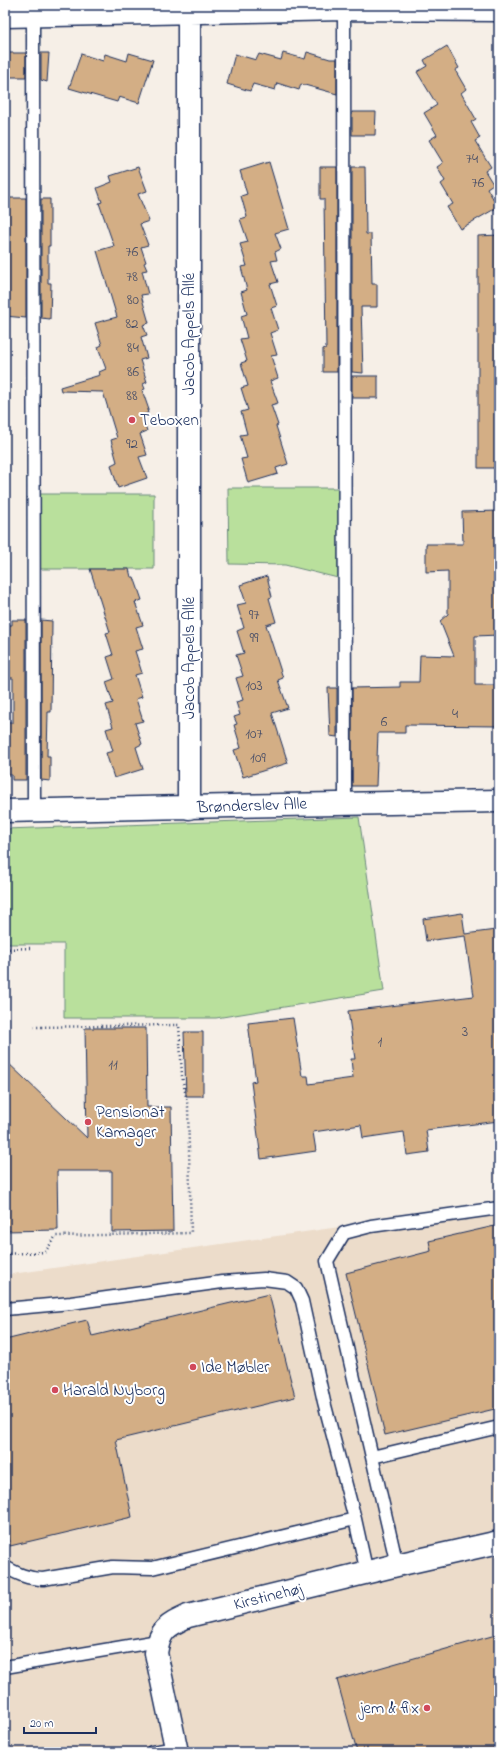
<svg xmlns="http://www.w3.org/2000/svg" width="504" height="1757" viewBox="0 0 504 1757" font-family="'Indie Flower',sans-serif">
<rect width="100%" height="100%" fill="#f6efe7"/>
<filter id="ink" filterUnits="userSpaceOnUse"><feTurbulence type="fractalNoise" baseFrequency=".025" numOctaves="2"/><feDisplacementMap in="SourceGraphic" scale="8" xChannelSelector="R" yChannelSelector="G"/><feConvolveMatrix kernelMatrix="1 2 1 2 8 2 1 2 1" color-interpolation-filters="sRGB"/></filter>
<g filter="url(#ink)">
<path fill="#ecdcca" d="M499,1204V1752H5V1275Z"/>
<path fill="#b9e09c" stroke="#6a887d" d="M228,488H340L342,579L285,565L229,564Z
M39,494H154V569H40Z
M359,817L384,991L216,1018H64V944H5V829Z"/>
<path fill="#d3ae85" stroke="#1b2f5e" d="M447,46L459,68L455,70L466,89L461,93L476,119L471,122L480,138L475,141L491,167L485,171L493,184L487,188L498,207L460,229L447,207L453,204L441,184L445,181L437,167L443,163L429,140L437,135L424,113L437,105L417,72L427,66L424,60Z
M307,52L330,59H337V94L301,84L299,90L277,83L275,90L253,84L250,91L227,84L235,54L256,60L259,54L281,60L283,53L305,59Z
M5,53H26V77H5Z
M41,53H49L47,82L41,80Z
M129,53L153,60L139,103L119,97L117,102L69,88L81,54L103,61L105,54L127,61Z
M352,112H376L375,135H352Z
M269,162L289,229L275,233L281,249L275,252L277,260L271,261L278,282L270,284L277,306L271,308L278,330L270,333L277,355L271,356L278,378L270,381L278,403L271,405L278,425L276,426L288,464L276,468L278,474L248,483L241,459L247,458L240,435L247,434L241,412L248,410L241,388L248,386L241,363L247,361L240,339L247,338L241,316L247,314L241,292L247,290L241,267L247,266L240,244L248,242L240,219L247,217L241,196L247,194L240,171Z
M138,167L147,191L138,194L149,221L140,224L148,245L141,247L146,262L144,263L147,270L142,271L148,294L141,295L149,323L143,325L147,335L141,337L147,358L140,360L147,382L143,384L145,389L142,390L149,410H147L148,413L142,415L147,431L140,434L147,455L139,457L147,478L118,488L111,465L117,462L111,440L117,438L103,392L61,391L60,387L100,375L99,372L106,369L98,347L102,345L95,323L117,317L97,251L114,246L99,203L102,202L97,188L112,182L110,176Z
M320,167H337V372H323V349L326,348L324,199H320Z
M352,167H365L366,234H371L372,284H377V307H361L363,373L352,372Z
M5,198H26V318L5,316Z
M41,199H50V246H48V283H51L50,319L41,318Z
M499,235V468H478V236Z
M352,376H378V398H352Z
M499,511V635L475,636V685H499V726L405,725V733H378L376,786H352V688L400,687V682H419L420,655L454,656L440,621L448,614V571L426,572V544H463L462,512Z
M90,569H129L131,577H134L142,600L135,602L143,625L136,627L143,649L135,651L142,673L135,675L142,697L136,699L143,721L135,723L142,744L136,747L143,769L114,778L106,753L113,751L106,729L113,727L106,705L113,703L106,682L114,679L107,657L113,655L106,633L110,632Z
M267,576L272,597L269,598L276,622L266,625L283,678L278,680L288,708L272,713L288,763L243,777L234,750L241,748L234,725L237,724L234,717L240,715L236,702L243,700L236,678L243,676L236,655L244,653L237,631L244,628L237,605L246,603L240,585Z
M12,620H26V780H12V775H5V722H13V678H5V625H12Z
M41,620L52,621L51,712H48L47,756H50V781L41,780Z
M328,688H337V737L330,736Z
M462,913L465,934L496,930L499,949V1121L426,1130L429,1152L407,1155L404,1132L363,1138L361,1125L313,1132L316,1151L261,1159L251,1082L256,1081L248,1023L293,1018L302,1076H308L309,1084L353,1078L351,1059H355L348,1011L474,996L465,936L426,941L423,919Z
M85,1028H146L147,1107H171L173,1231L112,1232V1171H57L58,1230L5,1231V1060L87,1138Z
M184,1032H203V1096H186Z
M499,1225V1408L385,1435L346,1273L431,1251L429,1241Z
M269,1294L295,1397L116,1440L132,1517L10,1546L5,1526V1340L87,1320L92,1336Z
M499,1634V1752H357L337,1680Z"/>
<g fill="none" stroke-linecap="round" stroke-linejoin="round">
<g stroke="#1b2f5e" stroke-width="15">
<path id="lane" d="M344,5L345,803
M33,10L34,811
M5,1309L71,1303L222,1282L264,1279L287,1282L296,1288L302,1301L324,1402L355,1519L367,1573
M372,1457L327,1261L344,1233L371,1226L499,1208
M397,1565L372,1457L499,1427
M5,1567C18,1574 28,1579 43,1579L113,1567L152,1568L355,1519
M5,1667L158,1641
M152,1752L176,1748"/>
</g>
<g stroke="#1b2f5e" stroke-width="25">
<path id="street" d="M5,16L344,9L499,10
M189,808V5
M5,811C170,808 334,803 499,801
M177,1752L156,1653C160,1629 167,1626 188,1616L397,1565L499,1542"/>
</g>
<path stroke="#1b2f5e" stroke-width="2.5" stroke-dasharray="1 3" stroke-linecap="butt" d="M5,949L32,948
M5,1254L45,1252L56,1236L191,1233L188,1107L182,1076L179,1025L34,1027"/>
<use href="#lane" stroke="#fff" stroke-width="12"/>
<use href="#street" stroke="#fff" stroke-width="22"/>
</g>
</g>
<g fill="#d1495b" stroke="#fff" stroke-width="1.5">
<circle cx="132" cy="420" r="4"/>
<circle cx="88" cy="1122" r="4"/>
<circle cx="193" cy="1367" r="4"/>
<circle cx="55" cy="1390" r="4"/>
<circle cx="427" cy="1708" r="4"/>
</g>
<g text-anchor="middle" dominant-baseline="central" stroke-width="4" stroke-linejoin="round" paint-order="stroke">
<g font-size="15" fill="#494f68">
<text x="472" y="159">74</text>
<text x="478" y="183">76</text>
<text x="132" y="252">76</text>
<text x="132" y="277">78</text>
<text x="133" y="300">80</text>
<text x="132" y="324">82</text>
<text x="133" y="348">84</text>
<text x="133" y="372">86</text>
<text x="132" y="396">88</text>
<text x="132" y="444">92</text>
<text x="254" y="615">97</text>
<text x="254" y="638">99</text>
<text x="254" y="686">103</text>
<text x="455" y="714">4</text>
<text x="384" y="722">6</text>
<text x="254" y="734">107</text>
<text x="258" y="758">109</text>
<text x="465" y="1032">3</text>
<text x="380" y="1042">1</text>
<text x="113" y="1065">11</text>
</g>
<g font-size="17" fill="#1b2f5e" stroke="#fff">
<text transform="translate(189 334) rotate(-90)">Jacob Appels Allé</text>
<text transform="translate(189 658) rotate(-90)">Jacob Appels Allé</text>
<text transform="translate(252 806) rotate(-2)">Brønderslev Alle</text>
<text transform="translate(268 1597) rotate(-14)">Kirstinehøj</text>
</g>
<g font-size="17" fill="#1b2f5e" stroke="#fff" text-anchor="start">
<text x="140" y="420">Teboxen</text>
<text x="96" y="1112">Pensionat<tspan x="96" dy="20">Kamager</tspan></text>
<text x="201" y="1367">Ide Møbler</text>
<text x="63" y="1390">Harald Nyborg</text>
<text x="419" y="1708" text-anchor="end">jem &amp; fix</text>
</g>
</g>
<rect width="504" height="1757" fill="none" stroke="#fff" stroke-width="20"/>
<rect x="10" y="10" width="484" height="1737" fill="none" stroke="#1b2f5e" stroke-width="1.5" filter="url(#ink)"/>
<path d="M24 1727v6h72v-6" fill="none" stroke="#1b2f5e" stroke-width="2"/>
<text x="30" y="1727" font-size="12" fill="#1b2f5e" stroke="#ffffff" stroke-width="3" paint-order="stroke">20 m</text>
</svg>
